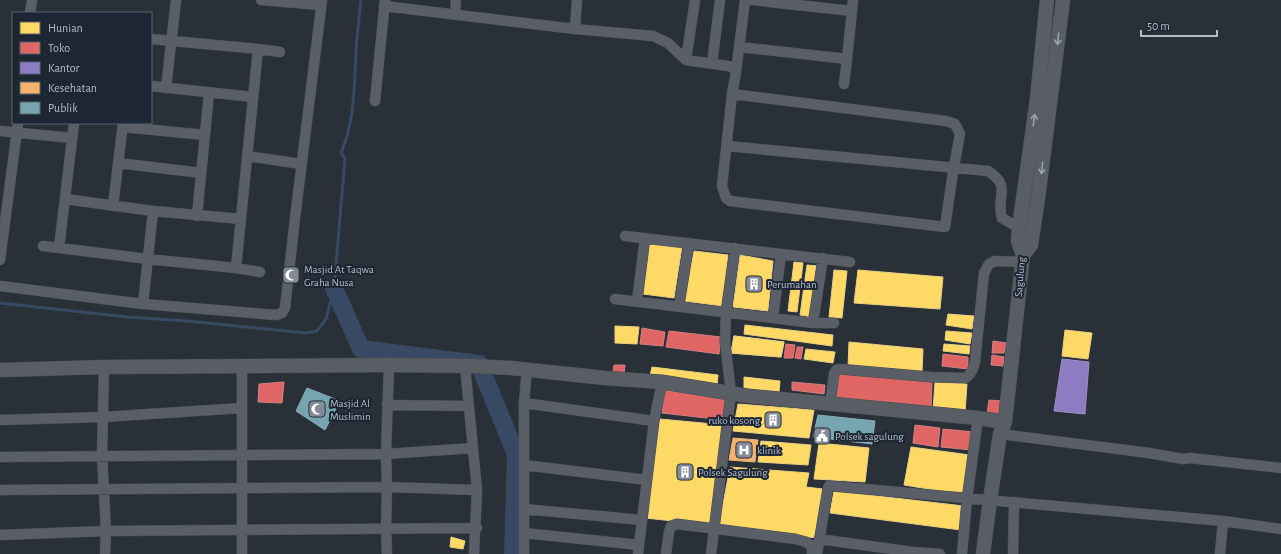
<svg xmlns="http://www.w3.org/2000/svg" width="1281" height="554" viewBox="0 0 1281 554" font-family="'Alegreya Sans',sans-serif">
<rect width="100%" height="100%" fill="#2a3038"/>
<path fill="#ffd966" stroke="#e8d084" d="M649,244L682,247L674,298L643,294Z
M694,251L728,255L722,306L684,301Z
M740,255L773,261L768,311L733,307Z
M794,262L803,263L797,312L788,311Z
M807,265L818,266L811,317L800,315Z
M834,270L847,271L842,318L829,317Z
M858,270L943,277L940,309L854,303Z
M948,314L974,316L972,329L946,325Z
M745,325L833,335L832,346L744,334Z
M615,326L639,327L637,344L615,343Z
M1065,330L1092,333L1088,359L1062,356Z
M946,331L972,333L970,344L945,340Z
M734,336L784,342L781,357L731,353Z
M734,336L784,342L781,357L731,353Z
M849,342L923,349L922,373L848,367Z
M944,344L970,346L969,354L943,351Z
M806,349L835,352L833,363L804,359Z
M652,367L718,375L717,387L650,376Z
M744,377L780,381L779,392L744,389Z
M935,381L967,384L965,413L933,411Z
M738,404L814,410L809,438L733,431Z
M660,419L724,425L711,525L645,518Z
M761,441L811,445L808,465L758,462Z
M819,443L869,448L865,482L814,479Z
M911,447L970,455L966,495L904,485Z
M730,467L809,473L806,487L823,489L816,538L719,525Z
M834,491L964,506L961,530L830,513Z
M451,537L465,541L463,549L450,547Z"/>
<path fill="#e06666" stroke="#d38084" d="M642,328L665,332L663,346L640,344Z
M669,331L721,337L719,354L666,347Z
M993,341L1007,343L1004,353H992Z
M786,344L795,345L793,358H784Z
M797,347H803L801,359L795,358Z
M943,354L968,357V369L942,366Z
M992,355L1004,357L1003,366L991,365Z
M614,365H625L624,373L613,372Z
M839,371L932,380L931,411L836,402Z
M284,382L282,403L258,402L259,384Z
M792,382L825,385L824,394L792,390Z
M665,390L725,399L724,420L662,413Z
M989,400L1002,401L1000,416L987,414Z
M915,425L940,428L938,447L913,443Z
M943,429L974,432L972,450L941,447Z"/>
<path fill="#8e7cc3" stroke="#998fc5" d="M1062,359L1089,362L1085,414L1054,411Z"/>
<path fill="#f6b26b" stroke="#e2b587" d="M733,438L758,440L755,462L729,460Z"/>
<path fill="#76a5af" stroke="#89acb7" d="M307,388L340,401L325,430L296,411Z
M818,415L875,421L872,444L813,437Z"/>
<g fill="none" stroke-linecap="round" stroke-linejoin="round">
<path stroke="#384963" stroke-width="3" d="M0,303L127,317L187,321L306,333L317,331L326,319L334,288L345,159L341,153C355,121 354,86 356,52C357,35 359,17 361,0"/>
<path stroke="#384963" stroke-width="18" d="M334,288L361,349L479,364L516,454L513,554"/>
<g stroke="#484c53" stroke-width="11">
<path id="street" d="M261,0L321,5
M752,0L852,11L853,0
M384,6L575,29L653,36L668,43L686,60L728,66L732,67L736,72L732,94L722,186L726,198L730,201L945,227L953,172L960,134L955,124L946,121L732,94
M30,13L32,0
M455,14L456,0
M575,29L577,0
M151,39L258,49L280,52
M739,47L847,59L852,11
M686,60L695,0
M712,64L720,0
M736,72L745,0
M844,84L847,59
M151,86L253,97
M166,88L176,0
M375,101L385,0
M123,127L205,135
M0,131L72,138
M727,146L988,171C1013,187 995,197 1002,218L1019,228
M247,156L301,164
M118,163L201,173
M65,199L153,211L241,219
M113,206L123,123
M197,216L209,93
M625,236L850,262
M43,246L148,259L236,268L260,272
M59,248L74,123
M0,260L18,123
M236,268L258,49
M0,286L143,304L276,315L282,313L285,308L295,218L322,0
M615,299L813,323H834
M637,301L645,238
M143,304L153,211
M679,306L689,243
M773,318L781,254
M813,323L823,258
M465,366L477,490L474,554
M104,367L102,456L106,531L105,554
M524,403L654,421
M830,404L834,374L836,370L839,369L931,377L966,378C972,373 973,369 975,362L984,273L989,264L995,261L1022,262
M387,405L469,406
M0,420L103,417L242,408
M1000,434L1149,453L1183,459L1190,458L1281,468
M0,457L386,454L473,448
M524,465L647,480
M0,490L387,487L477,490
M524,509L642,520
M524,533L639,545
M0,535L106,531L477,528
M819,539L913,552L940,554
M242,554V366
M387,554L386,528L387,487L386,454L389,365
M524,554V403L527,369
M638,554L654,421L662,382
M666,554L669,532L671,526L677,524L795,539L806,542L812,546V554
M711,554L731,393L725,342L726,312L735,248
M817,554L828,488L829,486H831L1223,521L1281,529
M962,554L967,499L978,418
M1013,554L1014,502
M1220,554L1223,521"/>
</g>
<g stroke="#484c53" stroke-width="15">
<path id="secondary" d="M1023,255L1031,245L1039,191L1063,0
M0,370L104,367L389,365L474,366L511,368L605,378L662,382L748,396L978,418L1005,422
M983,554L990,500L1000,434L1005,422L1023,255L1018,241L1019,228L1037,99L1047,0"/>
</g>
<use href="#street" stroke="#5a5e66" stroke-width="10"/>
<use href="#secondary" stroke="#595d64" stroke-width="14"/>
</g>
<defs><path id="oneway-shaft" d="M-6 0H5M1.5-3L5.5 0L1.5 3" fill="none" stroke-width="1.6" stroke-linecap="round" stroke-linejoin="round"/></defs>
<g stroke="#9da4b0">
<use href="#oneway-shaft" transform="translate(1058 39) rotate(97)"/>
<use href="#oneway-shaft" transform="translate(1034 120) rotate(-82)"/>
<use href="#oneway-shaft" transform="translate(1042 168) rotate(96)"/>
</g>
<defs>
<g id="mosque-square" transform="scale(0.9)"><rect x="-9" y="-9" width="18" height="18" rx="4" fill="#848b96" stroke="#1d2633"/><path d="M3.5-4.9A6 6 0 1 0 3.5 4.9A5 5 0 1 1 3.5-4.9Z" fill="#fff"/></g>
<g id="building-square" transform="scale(0.9)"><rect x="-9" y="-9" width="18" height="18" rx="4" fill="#848b96" stroke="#1d2633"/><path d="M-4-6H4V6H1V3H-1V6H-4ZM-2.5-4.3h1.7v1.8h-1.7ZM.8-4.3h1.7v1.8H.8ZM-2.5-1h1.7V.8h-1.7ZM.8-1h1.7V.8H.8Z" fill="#fff"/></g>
<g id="civic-square" transform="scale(0.9)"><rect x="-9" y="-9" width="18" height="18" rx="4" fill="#848b96" stroke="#1d2633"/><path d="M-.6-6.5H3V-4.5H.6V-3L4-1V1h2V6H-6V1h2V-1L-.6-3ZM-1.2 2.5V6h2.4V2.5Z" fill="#fff"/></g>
<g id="hospital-square" transform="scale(0.9)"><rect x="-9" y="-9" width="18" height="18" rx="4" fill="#848b96" stroke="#1d2633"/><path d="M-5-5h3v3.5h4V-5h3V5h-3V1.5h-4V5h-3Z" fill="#fff"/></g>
</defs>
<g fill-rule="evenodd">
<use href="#mosque-square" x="291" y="275"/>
<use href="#building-square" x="754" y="284"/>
<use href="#mosque-square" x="317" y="409"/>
<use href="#building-square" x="773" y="420"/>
<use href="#civic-square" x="822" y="436"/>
<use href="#hospital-square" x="744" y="450"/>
<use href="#building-square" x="685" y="472"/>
</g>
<g text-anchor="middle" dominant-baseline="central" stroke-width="4" stroke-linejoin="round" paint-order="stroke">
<g font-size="11" fill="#b4bcc9" stroke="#1d2633" text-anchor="start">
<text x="304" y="269">Masjid At Taqwa<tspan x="304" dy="13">Graha Nusa</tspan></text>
<text x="767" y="284">Perumahan</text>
<text x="330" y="403">Masjid Al<tspan x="330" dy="13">Muslimin</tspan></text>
<text x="760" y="420" text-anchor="end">ruko kosong</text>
<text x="835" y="436">Polsek sagulung</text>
<text x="757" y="450">klinik</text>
<text x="698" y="472">Polsek Sagulung</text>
</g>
<g font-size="11" fill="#b4bcc9" stroke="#1d2633">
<text transform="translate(1020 277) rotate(-85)">Sagulung</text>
</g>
</g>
<rect x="12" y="12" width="140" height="112" fill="#1d2633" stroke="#59626f"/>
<rect x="20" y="22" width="20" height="12" fill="#ffd966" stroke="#59626f"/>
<text x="48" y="32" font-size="12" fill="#b4bcc9">Hunian</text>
<rect x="20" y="42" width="20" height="12" fill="#e06666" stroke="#59626f"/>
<text x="48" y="52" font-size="12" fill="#b4bcc9">Toko</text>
<rect x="20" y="62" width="20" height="12" fill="#8e7cc3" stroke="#59626f"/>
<text x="48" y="72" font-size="12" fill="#b4bcc9">Kantor</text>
<rect x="20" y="82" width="20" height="12" fill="#f6b26b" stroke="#59626f"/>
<text x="48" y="92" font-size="12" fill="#b4bcc9">Kesehatan</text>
<rect x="20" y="102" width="20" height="12" fill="#76a5af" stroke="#59626f"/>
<text x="48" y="112" font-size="12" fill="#b4bcc9">Publik</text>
<path d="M1141 30v6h76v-6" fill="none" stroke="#b4bcc9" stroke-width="2"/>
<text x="1147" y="30" font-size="12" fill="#b4bcc9" stroke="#1d2633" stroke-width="3" paint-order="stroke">50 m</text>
</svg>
